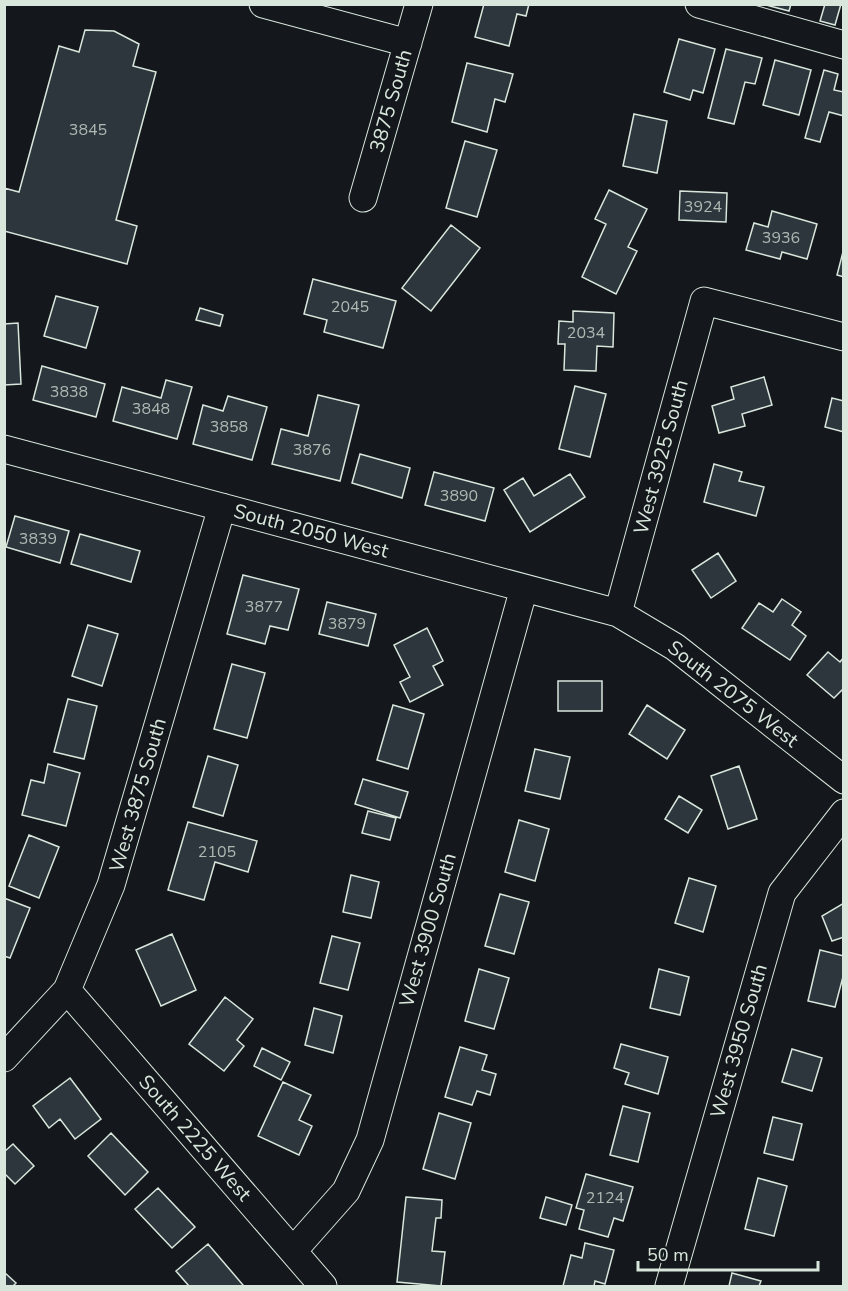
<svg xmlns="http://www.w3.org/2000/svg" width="848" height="1291" viewBox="0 0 848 1291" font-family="'Nunito Sans',sans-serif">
<rect width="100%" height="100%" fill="#14181c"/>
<path fill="#2c363c" stroke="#d8e6dc" stroke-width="1.5" d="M484,4H529L526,16L517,14L509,46L475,37Z
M762,4H791L789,11Z
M825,4H841L835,25L820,21Z
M85,30L114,31L139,44L133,66L156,72L116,220L137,226L127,264L4,231V188L19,192L59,46L79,52Z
M679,39L715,49L703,93L693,90L690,100L664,92Z
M726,49L762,58L755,84L745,82L734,124L708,118Z
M775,60L811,70L799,115L763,105Z
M467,63L513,74L505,102L495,99L487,132L452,122Z
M824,70L838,74L834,90L844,92V116L829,112L820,142L805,138Z
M634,114L667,121L657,173L623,166Z
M465,141L497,150L477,217L446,208Z
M609,190L647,209L628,247L637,251L616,294L582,277L606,224L595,219Z
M680,191L727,193L726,222L679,220Z
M772,211L817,224L807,259L782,252L780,259L746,250L754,223L768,227Z
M451,225L480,248L431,311L402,288Z
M844,248V277L837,275Z
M313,279L396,301L383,348L324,332L327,320L304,314Z
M56,296L98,307L86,348L44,336Z
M200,308L223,315L220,326L196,320Z
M573,311L614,313L613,347L597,346L596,371L564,370L565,344H558L559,321L573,322Z
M18,323L21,384L4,385V324Z
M42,366L105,384L96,417L33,400Z
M764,377L772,405L742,414L745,426L719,433L712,406L734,399L731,387Z
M166,380L192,387L177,439L113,421L122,387L161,398Z
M575,386L606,394L590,457L559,449Z
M318,395L359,405L340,481L272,464L281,429L308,436Z
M228,396L267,407L252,460L193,444L203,405L223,411Z
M832,398L844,401V432L825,427Z
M360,454L410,468L402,498L352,483Z
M714,464L742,472L739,481L764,487L756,516L704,502Z
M434,472L494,488L485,521L425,505Z
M570,474L585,497L530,532L504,490L523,478L534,496Z
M15,516L69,531L60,563L6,547Z
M80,534L140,551L131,582L71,564Z
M718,553L736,581L711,598L692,570Z
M243,575L299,589L288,630L270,626L265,644L227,634Z
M782,599L801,612L792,625L806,636L790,660L742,628L759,603L773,612Z
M327,602L376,614L368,646L319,634Z
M88,625L118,634L102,686L72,676Z
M427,628L443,661L433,666L443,685L410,702L400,682L410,677L394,645Z
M828,652L840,662L844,657V688L834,698L807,675Z
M232,664L265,673L247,738L214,729Z
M558,681H602V711H558Z
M68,699L97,706L84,759L54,752Z
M393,705L424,714L408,769L377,760Z
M647,705L685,730L667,759L629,734Z
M535,749L570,757L560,799L525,791Z
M208,756L238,765L223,816L193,807Z
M48,764L80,773L66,826L22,815L31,780L44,783Z
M739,766L757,819L728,829L711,776Z
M363,779L408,792L400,818L355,804Z
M679,796L702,810L688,833L665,819Z
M368,811L396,818L390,840L362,833Z
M519,820L549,829L535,881L505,872Z
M188,822L257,841L248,872L215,862L204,900L168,890Z
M29,835L59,847L39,898L9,886Z
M351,875L379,882L371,918L343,912Z
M689,878L716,886L703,932L675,923Z
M500,894L529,902L514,954L485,946Z
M4,898L30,908L10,958L4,956Z
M844,903V937L832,941L822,916Z
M172,934L196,990L161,1006L136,950Z
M332,936L360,943L348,990L320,983Z
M820,950L844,956V973L835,1007L808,1001Z
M479,969L509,978L494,1029L465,1021Z
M659,969L689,977L680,1015L650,1008Z
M225,997L253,1019L237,1040L244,1046L224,1071L189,1044Z
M314,1008L342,1016L333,1053L305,1045Z
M621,1044L668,1057L658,1094L625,1084L629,1073L614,1068Z
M460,1047L487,1055L482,1070L496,1074L490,1095L477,1091L472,1105L445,1097Z
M262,1048L290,1062L281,1080L254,1066Z
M792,1049L822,1058L812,1091L782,1082Z
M70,1078L101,1119L75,1139L60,1119L49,1128L33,1106Z
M283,1082L311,1095L299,1120L312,1126L299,1155L258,1136Z
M623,1106L650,1113L638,1162L610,1155Z
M439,1113L471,1123L455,1179L423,1169Z
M773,1117L802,1124L793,1160L764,1153Z
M111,1133L148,1172L125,1195L88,1156Z
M13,1144L34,1166L15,1184L4,1173V1152Z
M586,1174L633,1187L623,1221L614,1218L608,1237L579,1229L584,1210L576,1208Z
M758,1178L787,1186L774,1236L745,1229Z
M158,1188L195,1227L172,1248L135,1209Z
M406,1197L442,1200L441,1218H436L432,1251L445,1252L441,1286L397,1282Z
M546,1197L572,1205L566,1225L540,1218Z
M585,1243L614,1250L605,1284L595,1281L594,1286H563L571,1255L582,1258Z
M208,1244L243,1285L241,1286H189L176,1271Z
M4,1272L16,1283L13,1286H4Z
M732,1273L761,1281L759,1286H729Z"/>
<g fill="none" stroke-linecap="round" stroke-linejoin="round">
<g stroke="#d8e6dc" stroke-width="29">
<path id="minor" d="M263,4L408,43
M699,4L844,45
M363,198L419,4
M4,449L618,613L675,647L844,780
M618,613L704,301L844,337
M67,990L323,1286
M4,1058L67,990L111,885L222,507
M293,1251L346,1191L370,1140L524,588
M669,1286L782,893L844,813"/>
</g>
<use href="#minor" stroke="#14181c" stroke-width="27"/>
</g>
<g text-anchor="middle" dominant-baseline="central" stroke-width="4.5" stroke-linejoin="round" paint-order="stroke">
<g font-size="16" fill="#adbab4">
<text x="88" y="130">3845</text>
<text x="703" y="207">3924</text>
<text x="781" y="238">3936</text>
<text x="350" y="307">2045</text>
<text x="586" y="333">2034</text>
<text x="69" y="392">3838</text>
<text x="151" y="409">3848</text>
<text x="229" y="427">3858</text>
<text x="312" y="450">3876</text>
<text x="459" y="496">3890</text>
<text x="38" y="539">3839</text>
<text x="264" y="607">3877</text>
<text x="347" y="624">3879</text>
<text x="217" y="852">2105</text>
<text x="605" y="1198">2124</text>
</g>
<g font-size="20" fill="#d8e6dc" stroke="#14181c">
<text transform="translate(391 101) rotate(-74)">3875 South</text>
<text transform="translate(661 457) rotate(-75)">West 3925 South</text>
<text transform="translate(311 531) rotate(15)">South 2050 West</text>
<text transform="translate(733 694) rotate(38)">South 2075 West</text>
<text transform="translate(138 795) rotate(-74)">West 3875 South</text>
<text transform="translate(428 930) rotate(-74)">West 3900 South</text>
<text transform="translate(739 1041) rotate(-74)">West 3950 South</text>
<text transform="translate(195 1138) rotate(49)">South 2225 West</text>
</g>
</g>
<rect width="848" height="1291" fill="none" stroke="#d8e6dc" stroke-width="12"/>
<path d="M638 1261v9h180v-9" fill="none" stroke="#d8e6dc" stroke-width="3"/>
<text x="647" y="1261" font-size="18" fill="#d8e6dc" stroke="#14181c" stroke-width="4.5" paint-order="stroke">50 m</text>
</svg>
